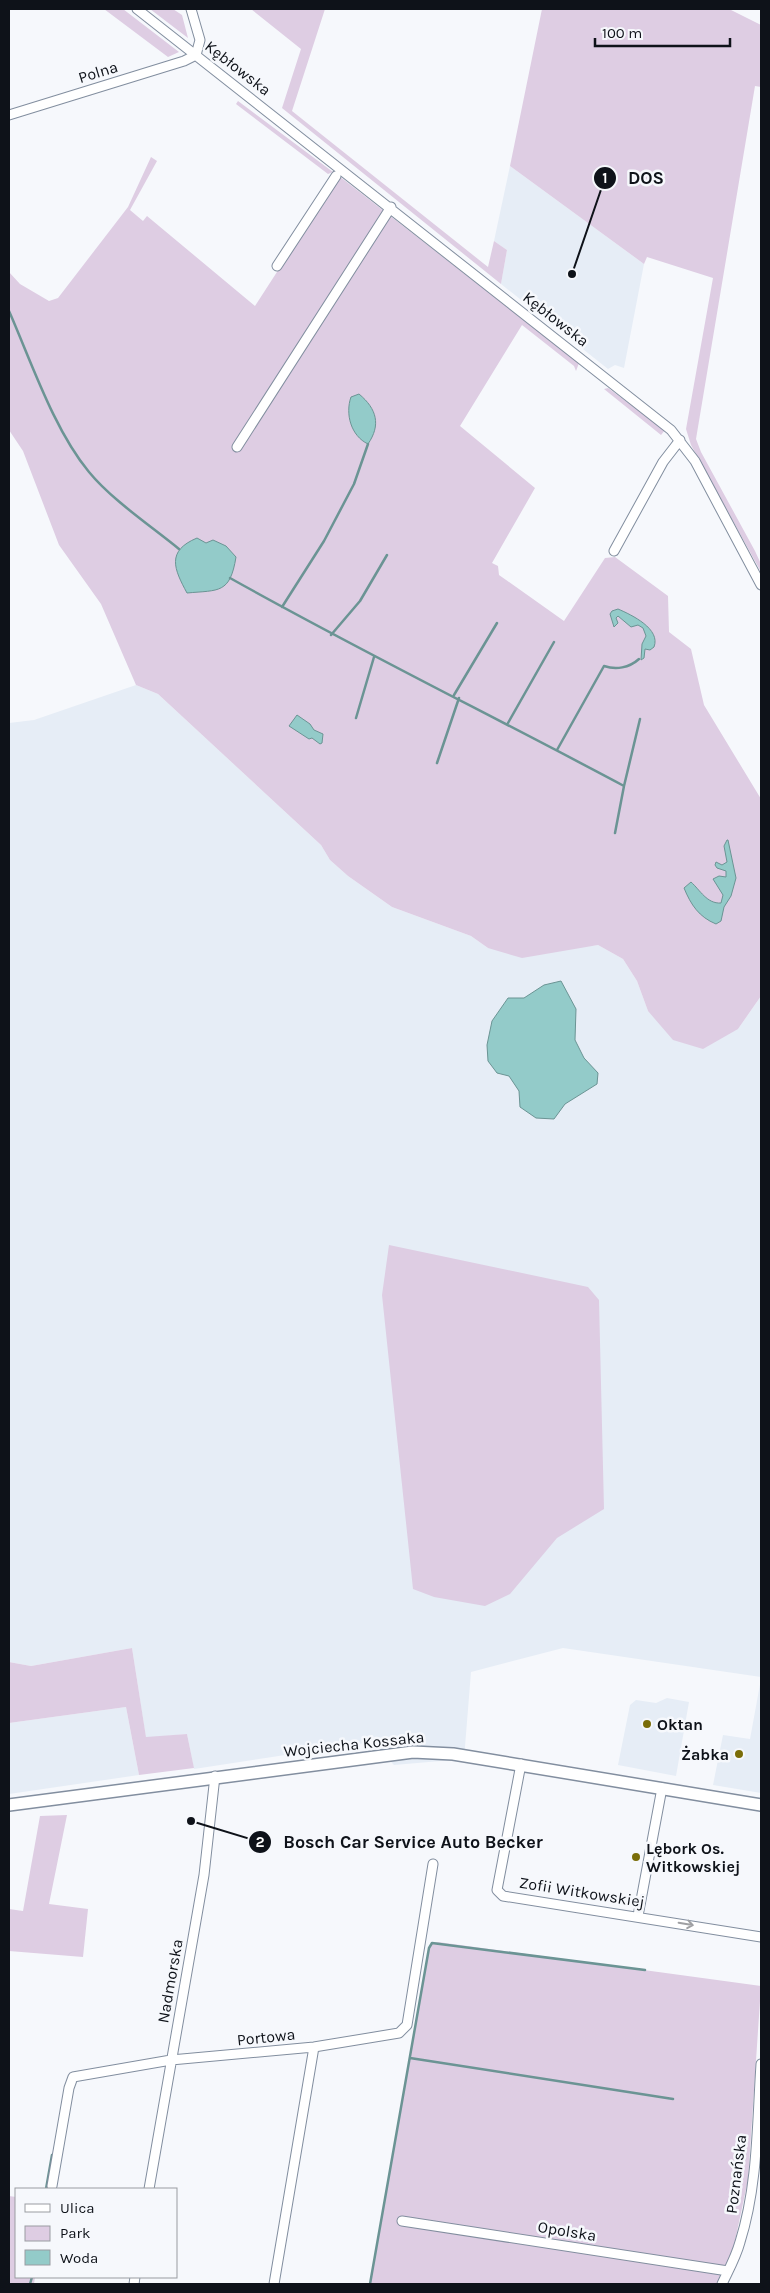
<svg xmlns="http://www.w3.org/2000/svg" width="770" height="2293" viewBox="0 0 770 2293" font-family="Karla,sans-serif">
<rect width="100%" height="100%" fill="#f6f8fc"/>
<path fill="#e6edf6" d="M510,166L644,264L624,368L615,365L608,369L501,284L507,250L494,241Z
M136,685L158,694L321,845L330,860L348,876L392,907L471,936L488,948L567,949L598,945L623,959L637,981L648,1011L738,1029L761,996V1677L563,1648L471,1672L464,1759L394,1765L371,1742L194,1769L187,1734L146,1738L132,1648L31,1666L9,1662V723L34,720Z
M761,1679V1793L713,1785L723,1735L750,1739Z
M667,1698L689,1702L676,1776L618,1765L630,1705L636,1700L656,1703Z
M126,1707L139,1775L9,1794V1723Z"/>
<path fill="#decde3" d="M104,9H123L179,52L168,57Z
M150,9H173L182,15L188,38Z
M251,9H325L292,111L488,267L494,241L507,250L501,284L282,108L301,49Z
M542,9H729L761,25V87L755,86L696,439L701,452L755,551L761,564V572L691,445L686,429L713,278L647,257L644,264L510,166Z
M238,101L333,172L328,174L236,104Z
M151,157L157,161L130,210L143,221L147,216L255,306L339,176L579,363L576,371L574,366L522,325L460,426L535,488L492,563L498,566L499,575L564,621L605,558L615,557L668,596L669,632L691,649L704,705L761,799V996L738,1029L703,1049L673,1040L648,1011L637,981L623,959L598,945L522,958L488,948L471,936L392,907L348,876L330,860L321,845L158,694L136,685L101,604L59,545L23,451L9,430V272L20,284L49,301L58,298L128,207Z
M608,388L665,430L661,435L604,389Z
M389,1245L588,1287L599,1300L604,1509L557,1538L510,1594L485,1606L434,1597L413,1589L382,1295Z
M132,1648L146,1737L187,1734L194,1768L139,1775L126,1707L9,1723V1662L31,1666Z
M67,1815L49,1904L88,1909L83,1957L9,1951V1909L23,1911L40,1816Z
M438,1942L761,1986L748,2180L733,2250L717,2284H370L429,1948L432,1943Z
M9,2196L16,2197V2277H35L34,2284H9Z"/>
<path fill="#93cbc9" stroke="#6b9494" d="M359,394C377,409 381,425 368,444C351,436 345,414 351,397Z
M197,538L206,543L213,540L226,546L236,557C230,594 219,590 187,593C174,569 166,551 197,538Z
M618,609C632,615 661,629 654,647L650,650L645,649L644,658L641,660L642,644L646,636L643,628L638,625L631,627L618,616L616,618L618,623L614,627L610,614L612,611Z
M297,715L310,724L314,730L323,734L322,743L320,744L312,738L309,739L289,726Z
M727,840H728L736,878L731,896L724,907L721,921L716,924C699,917 691,905 684,888L691,882C700,890 707,904 721,903L723,895L713,879L719,876L726,877V871L717,868L715,865L716,862L722,865L727,862L724,846Z
M561,981L576,1009L575,1040L584,1058L598,1073L597,1084L565,1104L554,1119L536,1118L520,1107L519,1091L509,1076L497,1073L488,1061L487,1045L492,1021L508,998H524L544,985Z"/>
<g fill="none" stroke-linecap="round" stroke-linejoin="round">
<path stroke="#6b9494" stroke-width="2.5" d="M9,311C31,361 54,430 89,472C112,500 151,526 179,549
M230,578C360,651 493,716 624,786L640,719
M282,607L324,541L354,484L368,444
M331,635L360,601L387,555
M454,695L497,623
M356,718L374,657
M508,723L554,642
M557,750L604,666C616,670 629,668 639,659
M437,763L459,698
M615,833L624,786
M410,2058L673,2099
M46,2189L52,2155
M30,2284L32,2277
M370,2284L429,1948L432,1943L645,1970"/>
<g stroke="#828e9f" stroke-width="11">
<path id="minor" d="M137,9L671,430L695,461L761,585
M9,115L184,61L196,55L200,40L191,9
M277,266L336,176
M237,447L391,207
M614,551L663,462L680,440
M521,1764L497,1890L503,1896L761,1937
M638,1916L662,1788
M52,2186L69,2088L73,2077L171,2060L314,2047L399,2033L407,2025L433,1864
M149,2189L204,1875L215,1776
M402,2221L728,2271
M134,2284L135,2277
M274,2284L314,2047
M722,2284C728,2271 736,2257 740,2242C758,2185 757,2123 761,2064"/>
</g>
<g stroke="#828e9f" stroke-width="14">
<path id="major" d="M9,1805L413,1752L453,1754L761,1805"/>
</g>
<use href="#minor" stroke="#fff" stroke-width="9"/>
<use href="#major" stroke="#fff" stroke-width="11"/>
</g>
<defs><path id="oneway-shaft" d="M-6 0H5M1.5-3L5.5 0L1.5 3" fill="none" stroke-width="1.6" stroke-linecap="round" stroke-linejoin="round" transform="scale(1.25)"/></defs>
<use stroke="#9fa0a3" href="#oneway-shaft" transform="translate(686 1924) rotate(10)"/>
<g fill="#7a6d08" stroke="#f6f8fc" stroke-width="2">
<circle cx="647" cy="1724" r="5"/>
<circle cx="739" cy="1754" r="5"/>
<circle cx="636" cy="1857" r="5"/>
</g>
<g text-anchor="middle" dominant-baseline="central" stroke-width="5" stroke-linejoin="round" paint-order="stroke">
<g font-size="16" fill="#0e1219" stroke="#f6f8fc">
<text transform="translate(238 68) rotate(38)">Kębłowska</text>
<text transform="translate(98 72) rotate(-17)">Polna</text>
<text transform="translate(556 319) rotate(38)">Kębłowska</text>
<text transform="translate(354 1744) rotate(-6)">Wojciecha Kossaka</text>
<text transform="translate(582 1892) rotate(9)">Zofii Witkowskiej</text>
<text transform="translate(170 1981) rotate(-80)">Nadmorska</text>
<text transform="translate(266 2037) rotate(-6)">Portowa</text>
<text transform="translate(736 2174) rotate(-83)">Poznańska</text>
<text transform="translate(567 2231) rotate(9)">Opolska</text>
</g>
<g font-size="16" font-weight="bold" fill="#0e1219" stroke="#f6f8fc" text-anchor="start">
<text x="657" y="1724">Oktan</text>
<text x="729" y="1754" text-anchor="end">Żabka</text>
<text x="646" y="1848">Lębork Os.<tspan x="646" dy="18">Witkowskiej</tspan></text>
</g>
</g>
<path fill="none" stroke="#0e1219" stroke-width="2" d="M572 274L605 178M191 1821L260 1842"/>
<g fill="#0e1219" stroke="#f6f8fc" stroke-width="2">
<circle cx="572" cy="274" r="5"/>
<circle cx="191" cy="1821" r="5"/>
<circle cx="605" cy="178" r="12"/>
<circle cx="260" cy="1842" r="12"/>
</g>
<g font-size="15" text-anchor="middle" font-weight="bold" fill="#fff">
<text x="605" y="183">1</text>
<text x="260" y="1847">2</text>
</g>
<g font-size="18" text-anchor="middle" font-weight="bold" fill="#0e1219" stroke="#f6f8fc" stroke-width="5" stroke-linejoin="round" paint-order="stroke">
<text x="646" y="184">DOS</text>
<text x="413" y="1848">Bosch Car Service Auto Becker</text>
</g>
<rect width="770" height="2293" fill="none" stroke="#0e1219" stroke-width="20"/>
<rect x="15" y="2188" width="162" height="90" fill="#f6f8fc" stroke="#999ca1"/>
<rect x="25" y="2204" width="25" height="8" fill="#ffffff" stroke="#999ca1"/>
<text x="60" y="2213" font-size="15" fill="#0e1219">Ulica</text>
<rect x="25" y="2226" width="25" height="15" fill="#decde3" stroke="#999ca1"/>
<text x="60" y="2238" font-size="15" fill="#0e1219">Park</text>
<rect x="25" y="2250" width="25" height="15" fill="#93cbc9" stroke="#999ca1"/>
<text x="60" y="2263" font-size="15" fill="#0e1219">Woda</text>
<path d="M595 38v8h135v-8" fill="none" stroke="#0e1219" stroke-width="2.5"/>
<text x="602" y="38" font-size="15" fill="#0e1219" stroke="#f6f8fc" stroke-width="4" paint-order="stroke">100 m</text>
</svg>
